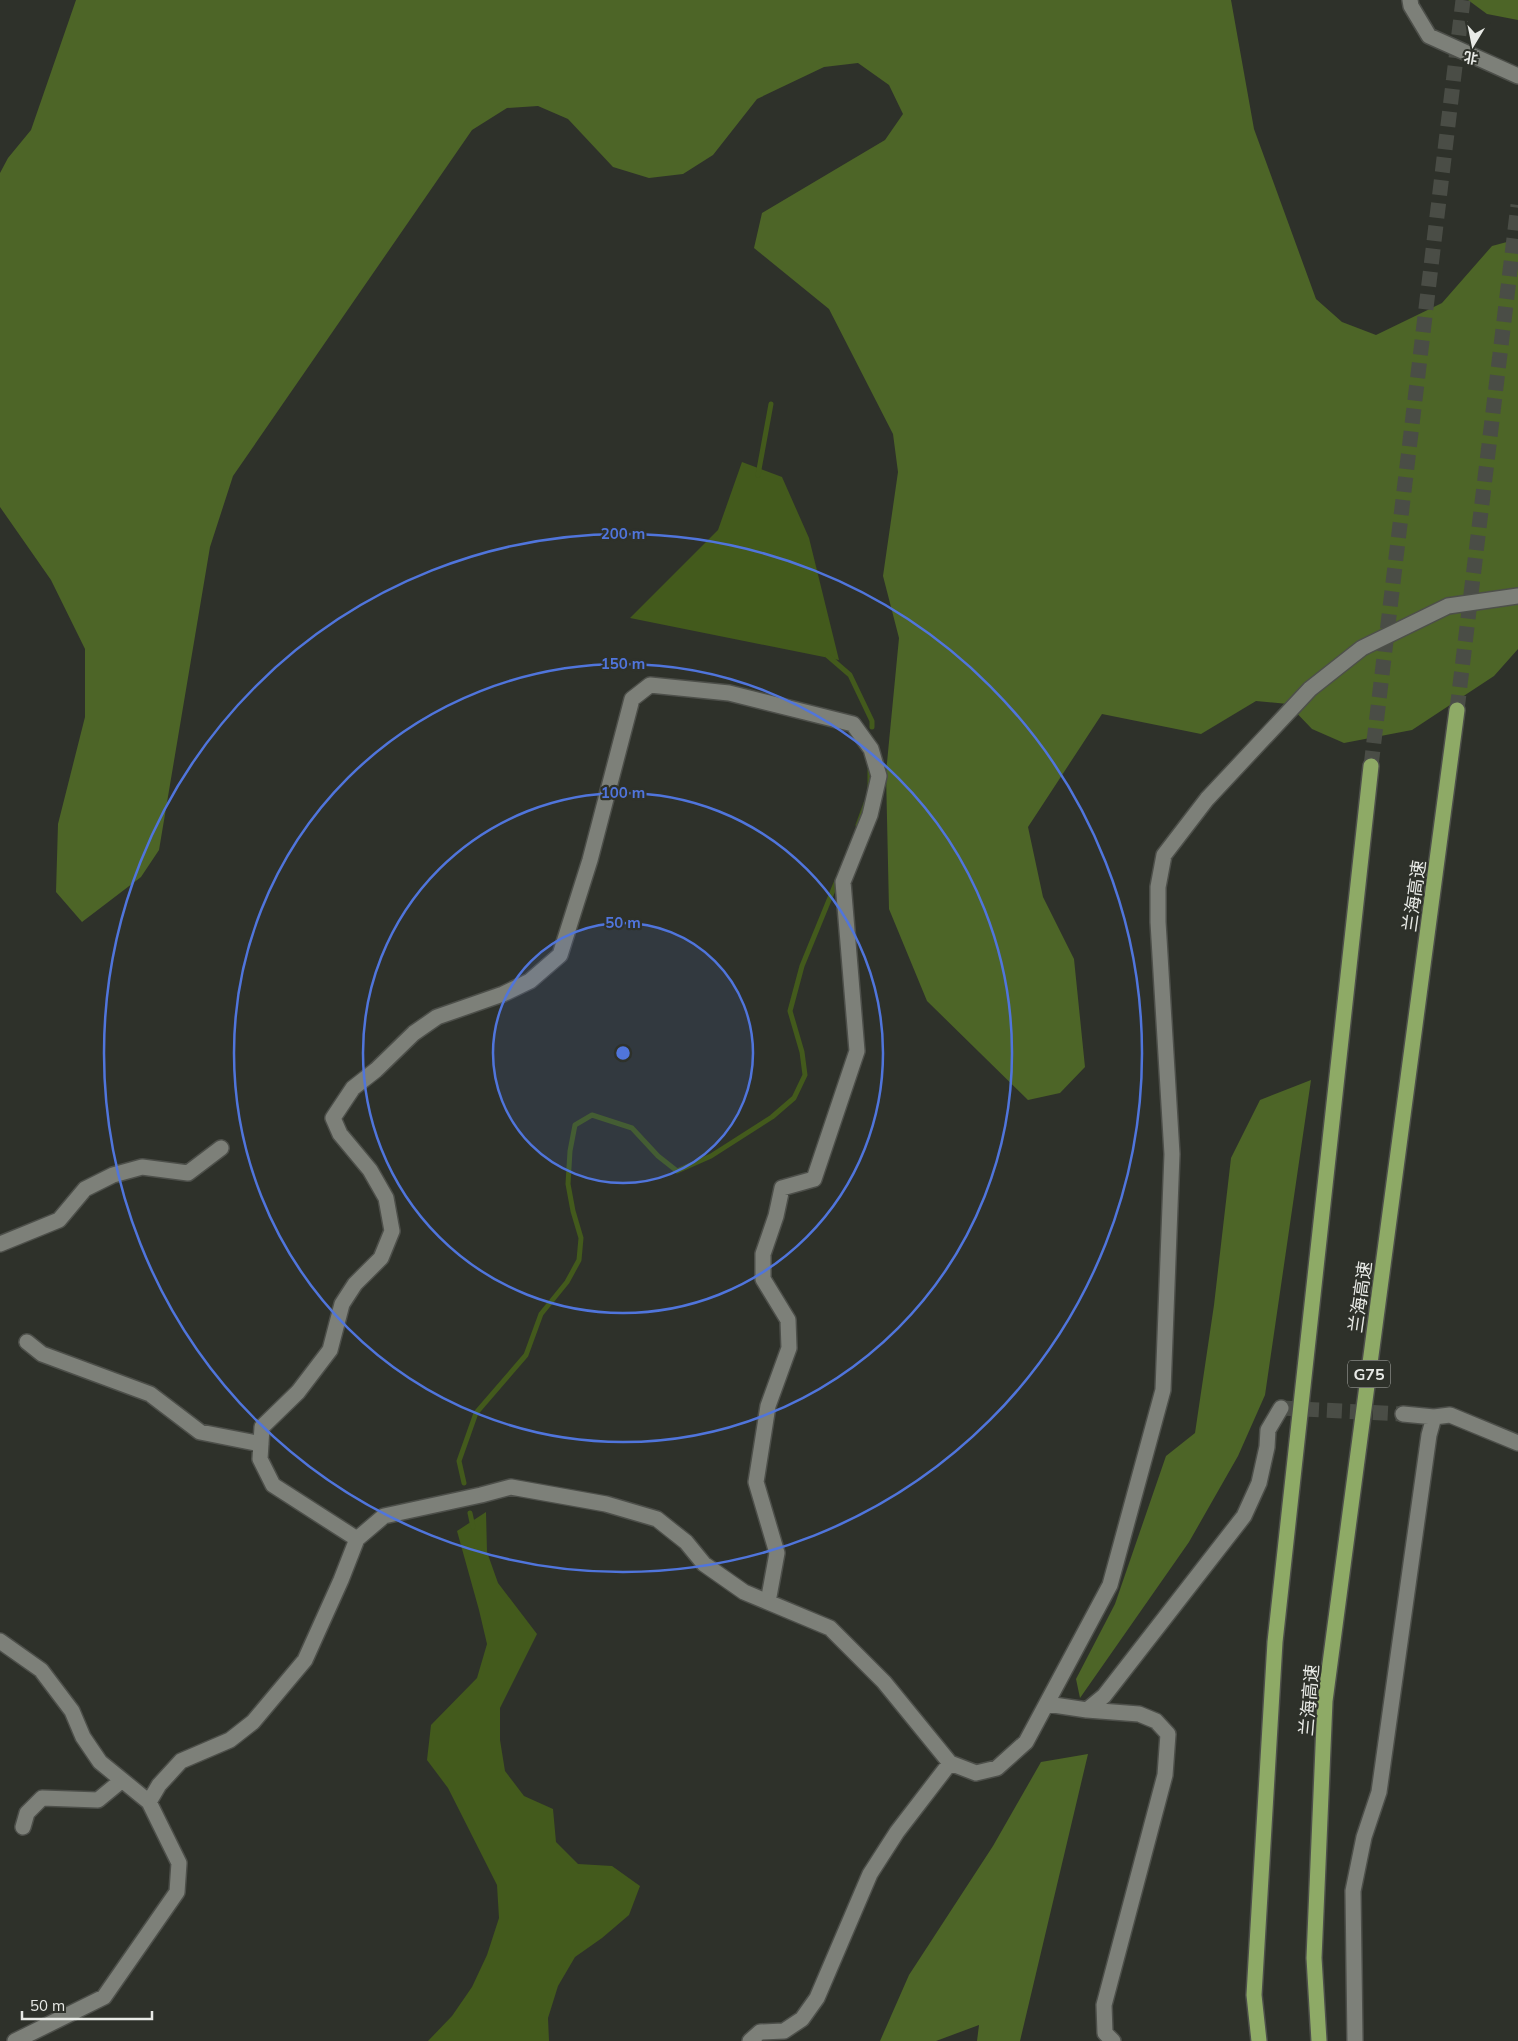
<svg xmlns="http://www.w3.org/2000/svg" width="1518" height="2041" viewBox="0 0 1518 2041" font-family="Mulish,'Noto Sans SC',sans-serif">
<rect width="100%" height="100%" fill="#2e312a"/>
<path fill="#4d6527" d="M76,0H1231L1254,129L1316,299L1342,322L1376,335L1442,303L1492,246L1518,239V649L1494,676L1412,730L1344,743L1312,729L1288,704L1256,701L1201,734L1102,714L1028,827L1043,897L1074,959L1085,1067L1060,1093L1028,1100L927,1001L889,909L886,773L899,638L883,576L898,472L893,434L829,309L754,248L762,213L885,140L903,114L889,85L858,63L824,67L757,99L713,155L683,174L649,178L613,167L568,119L538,106L507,108L472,130L233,476L210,547L159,850L141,877L82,922L56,892L58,824L85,717V649L51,580L0,507V173L8,158L31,130Z
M1468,0H1518V20L1487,14Z
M1311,1080L1265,1395L1238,1456L1189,1542L1080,1698L1076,1679L1115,1604L1166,1456L1195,1433L1214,1305L1231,1158L1260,1100Z
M1088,1754L1020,2041H977L979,2025L936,2041H880L909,1975L993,1846L1041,1762Z"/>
<path fill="#435a1c" d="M742,462L782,477L809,538L839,660L630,618L718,530Z
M486,1512L487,1552L498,1583L537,1634L500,1708V1740L505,1771L524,1796L553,1809L556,1842L578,1864L612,1866L640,1886L629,1915L602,1938L575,1957L558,1986L548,2018L549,2041H428L452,2016L472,1987L487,1955L499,1918L497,1885L448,1788L427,1760L431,1725L477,1678L487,1644L479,1610L457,1531Z"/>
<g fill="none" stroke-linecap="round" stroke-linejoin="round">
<path stroke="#435a1c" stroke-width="5" d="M758,475L771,404
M828,656L850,675L872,721V727
M870,787V770
M858,825L866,803
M464,1483L459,1461L476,1413L526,1355L541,1314L567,1282L579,1260L581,1238L573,1211L568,1184L570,1151L575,1125L592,1115L632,1128L658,1156L677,1171L711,1156L772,1117L794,1098L805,1075L802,1052L790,1011L802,966L838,878
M470,1513L473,1527"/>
<path stroke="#4a4d46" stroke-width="15" stroke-dasharray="15 8" stroke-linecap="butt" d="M1281,1408L1403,1414"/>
<path stroke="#4a4d46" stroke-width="15" stroke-dasharray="15 8" stroke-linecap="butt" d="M1457,710L1518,205
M1371,766L1463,0"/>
<g stroke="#4d4f4a" stroke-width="18">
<path id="minor" d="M1410,0L1411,6L1429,36L1518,76
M0,1244L59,1220L85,1189L113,1175L142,1167L188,1173L221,1148
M27,1342L42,1354L150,1394L200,1432L261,1444
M1403,1414L1434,1417
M357,1539L273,1485L260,1459L262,1427L298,1392L330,1350L342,1304L355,1284L381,1258L392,1231L386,1198L370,1170L340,1134L333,1118L353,1088L376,1070L414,1033L437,1017L503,994L530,981L560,955L590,860L632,699L650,685L729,693L853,724L871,749L879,776L870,815L843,882L857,1051L814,1179L782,1188L776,1216L763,1254V1279L788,1320L789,1348L768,1406L756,1482L777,1553L768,1602
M0,1641L41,1670L72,1711L83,1737L100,1762L149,1802L179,1863L177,1892L104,1997L15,2041
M1047,1704L1087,1710L1104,1696L1244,1516L1259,1483L1267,1447L1268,1430L1281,1408
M1087,1710L1139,1714L1156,1721L1168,1734L1165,1775L1104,2005L1105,2033L1113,2041
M149,1802L159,1785L181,1761L230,1740L253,1722L305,1660L341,1580L357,1539L384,1516L481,1495L511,1487L606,1504L657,1519L686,1542L704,1564L744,1592L830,1628L884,1682L950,1763L976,1773L997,1768L1026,1742L1110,1585L1163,1390L1172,1154L1158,922V887L1164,855L1207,799L1310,689L1362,648L1448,606L1518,596
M23,1827L27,1813L42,1798L98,1800L121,1781
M750,2041L760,2032L784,2031L802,2019L817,1998L870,1874L897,1832L950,1763
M1355,2041L1353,1891L1364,1837L1379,1792L1429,1435L1434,1417L1450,1415L1518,1443"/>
</g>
<g stroke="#4d4f4a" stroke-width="18">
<path id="highway" d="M1259,2041L1254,1995L1275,1642L1371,766
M1319,2041L1314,1958L1325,1701L1457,710"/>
</g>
<use href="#minor" stroke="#7d8079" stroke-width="15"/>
<use href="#highway" stroke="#8eaa66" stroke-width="15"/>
</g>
<circle cx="623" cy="1053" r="130" fill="#5075dc" fill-opacity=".12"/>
<g fill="none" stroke="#5075dc" stroke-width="2.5">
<circle cx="623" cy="1053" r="130"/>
<circle cx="623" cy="1053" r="260"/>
<circle cx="623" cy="1053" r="389"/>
<circle cx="623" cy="1053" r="519"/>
</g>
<g text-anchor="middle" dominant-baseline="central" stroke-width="4.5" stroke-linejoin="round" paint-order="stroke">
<rect fill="#2e312a" stroke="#b0b2ae" stroke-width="1" x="1348" y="1360.5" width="42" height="27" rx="4"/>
<g font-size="16" font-weight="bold" fill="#e8eae6">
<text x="1369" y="1374">G75</text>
</g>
<g font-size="18" fill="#e8eae6" stroke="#2e312a">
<text transform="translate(1414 896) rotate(-82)">兰海高速</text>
<text transform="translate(1360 1297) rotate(-82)">兰海高速</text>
<text transform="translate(1309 1700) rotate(-85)">兰海高速</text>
</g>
</g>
<circle cx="623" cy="1053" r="8" fill="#5075dc" stroke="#2e312a" stroke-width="2.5"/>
<g font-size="15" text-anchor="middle" font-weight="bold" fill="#5075dc" stroke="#2e312a" stroke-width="4.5" stroke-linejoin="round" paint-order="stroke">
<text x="623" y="539">200 m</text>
<text x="623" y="669">150 m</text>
<text x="623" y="798">100 m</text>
<text x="623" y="928">50 m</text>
</g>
<g transform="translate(1473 45) rotate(190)" stroke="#2e312a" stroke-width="4" paint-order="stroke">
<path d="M0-4L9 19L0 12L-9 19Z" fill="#e8eae6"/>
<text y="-8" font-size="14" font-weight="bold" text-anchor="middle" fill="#e8eae6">北</text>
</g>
<path d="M22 2011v8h130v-8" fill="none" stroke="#e8eae6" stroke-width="2.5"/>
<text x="30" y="2011" font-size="15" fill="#e8eae6" stroke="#2e312a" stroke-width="4" paint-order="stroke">50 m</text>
</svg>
